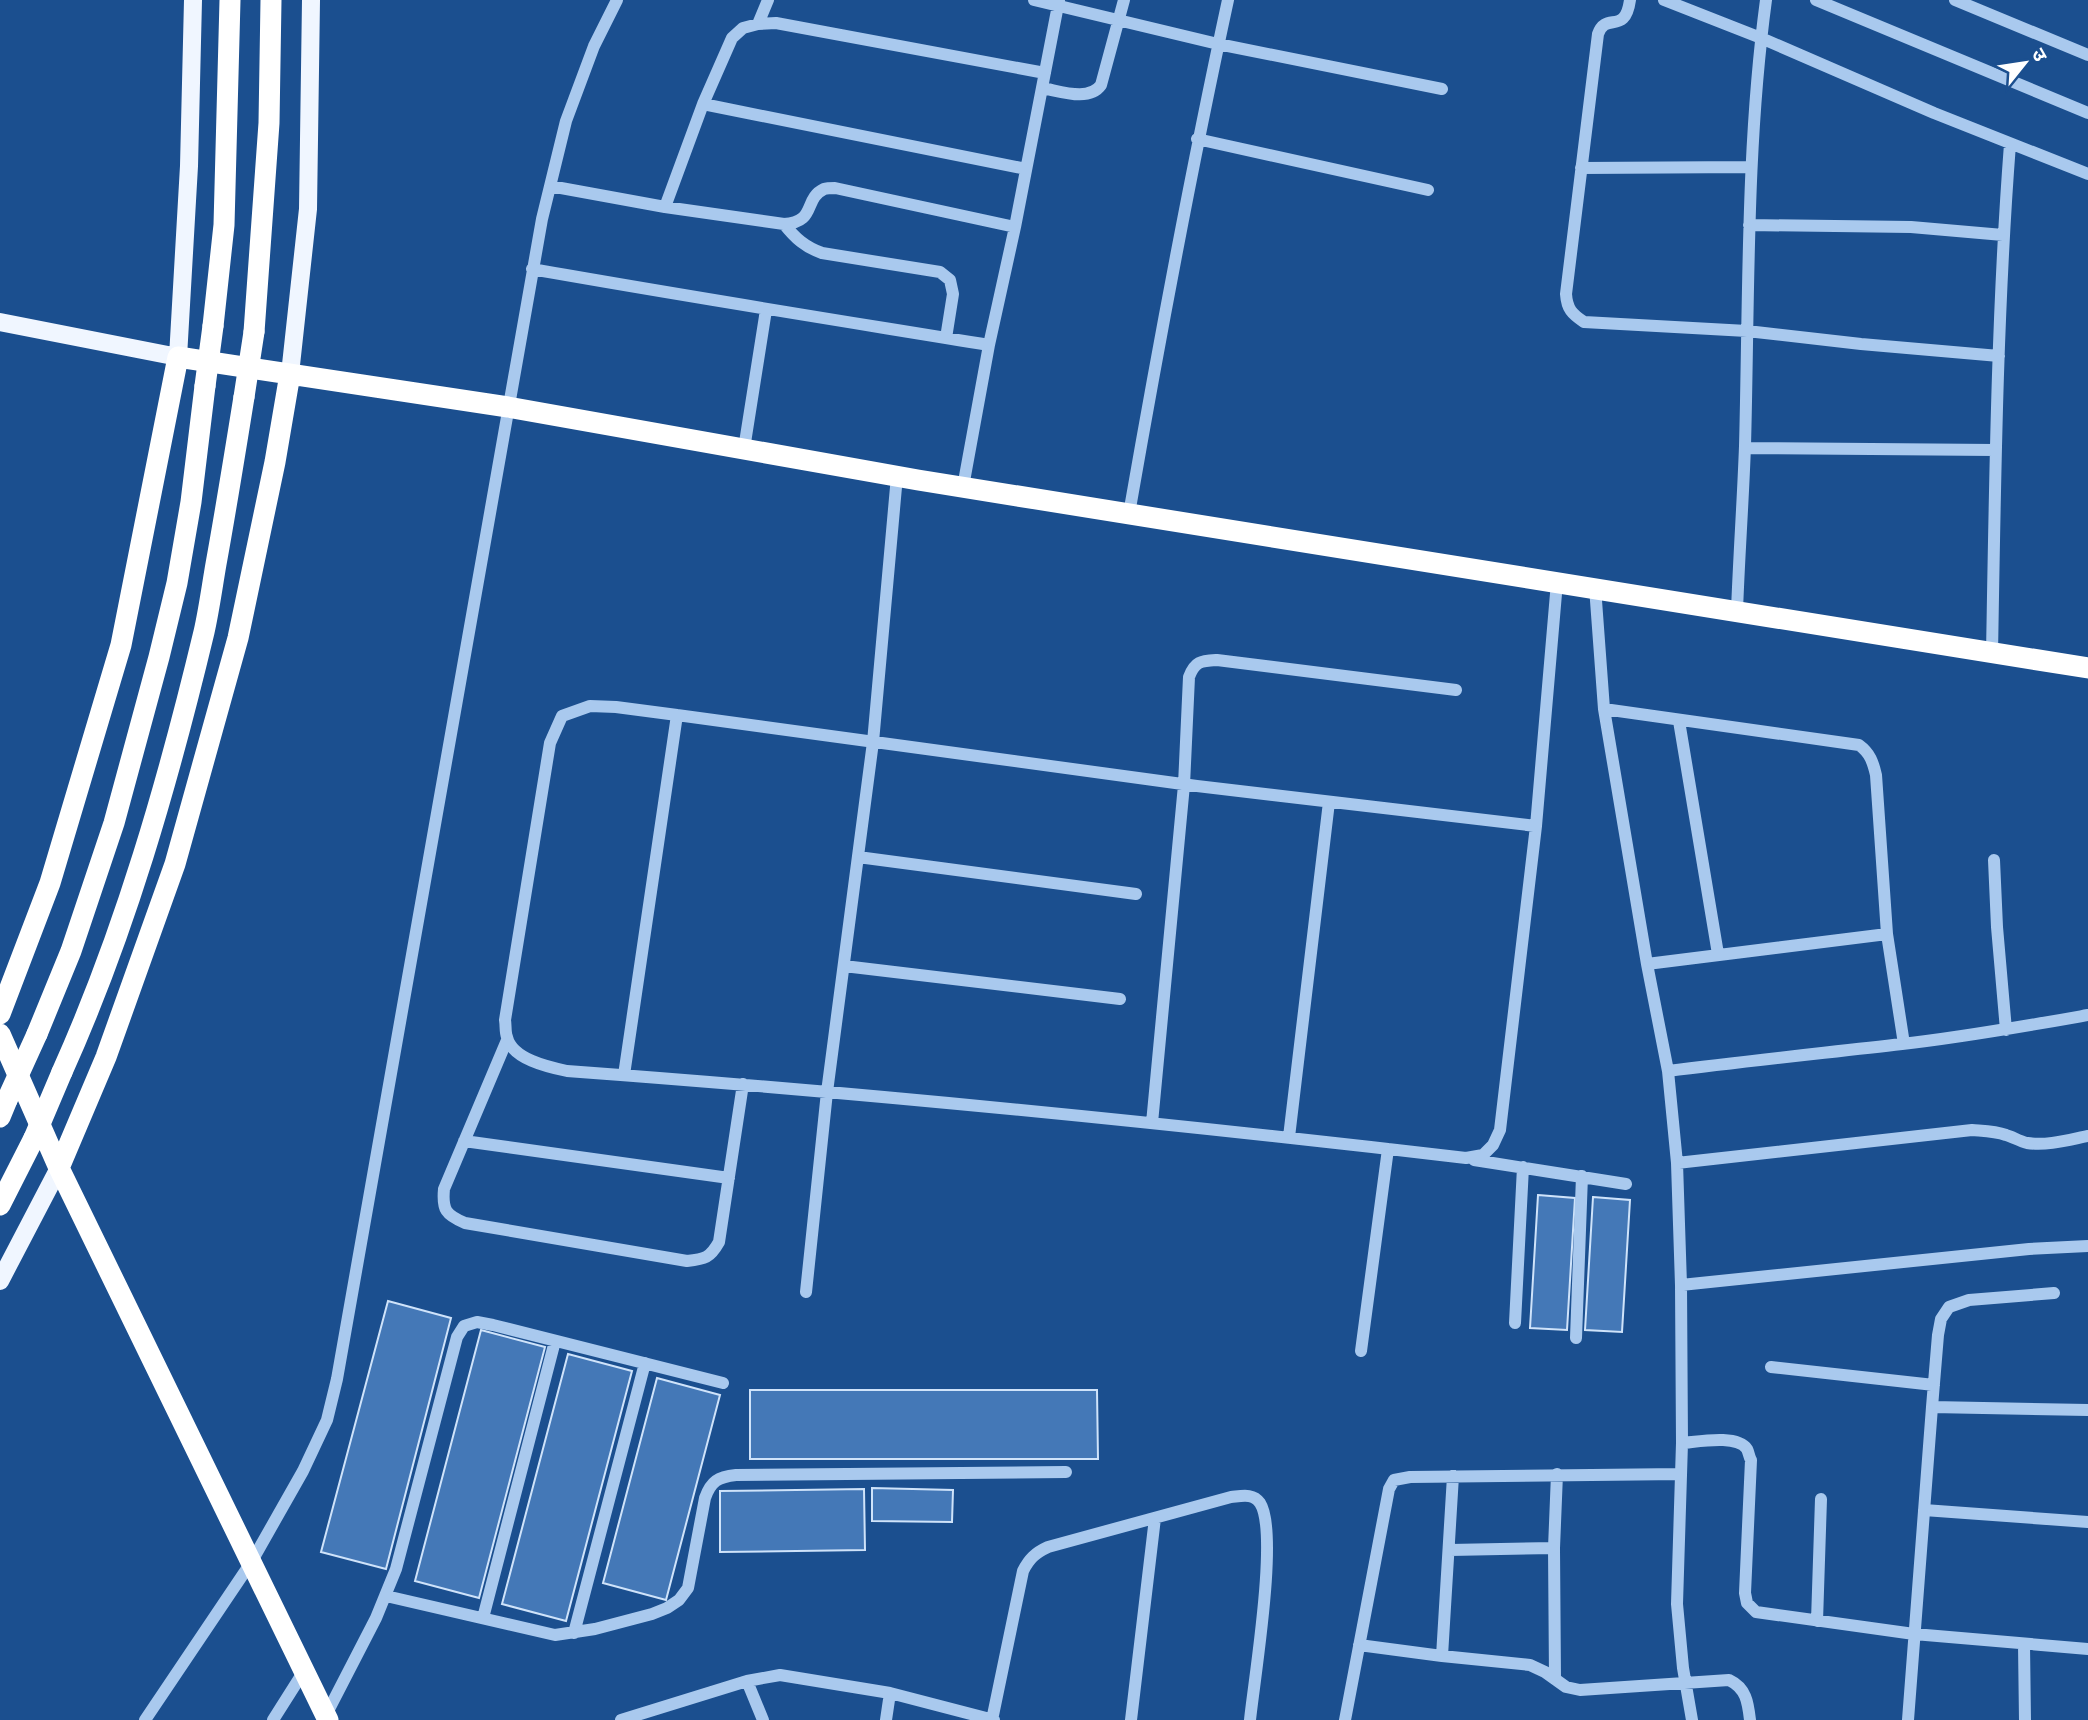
<svg xmlns="http://www.w3.org/2000/svg" width="2088" height="1720" viewBox="0 0 2088 1720" font-family="'DM Sans','Noto Sans Devanagari',sans-serif">
<rect width="100%" height="100%" fill="#1b4f8f"/>
<path fill="#4478b7" stroke="#cfe3fa" stroke-width="2" d="M1538,1195L1575,1198L1567,1330L1530,1328Z
M1593,1197L1630,1200L1622,1332L1585,1330Z
M388,1301L451,1318L386,1569L321,1552Z
M481,1330L545,1347L479,1598L415,1581Z
M568,1354L632,1371L566,1621L502,1604Z
M657,1378L720,1395L666,1600L603,1583Z
M750,1390H1097L1098,1459H750Z
M872,1488L953,1490L952,1522L872,1521Z
M864,1489L865,1550L720,1552V1491Z"/>
<g fill="none" stroke-linecap="round" stroke-linejoin="round">
<path stroke="#a9c9ee" stroke-width="12" d="M1034,0L1218,44L1442,89
M1630,0C1625,36 1606,11 1598,34L1566,294C1567,309 1572,314 1584,322L1747,331L1861,344L1999,356
M1664,0L1761,38L1934,113L2088,174
M1816,0L2088,113
M1955,0L2088,55
M758,24L768,0
M1042,88C1060,91 1089,102 1101,85L1124,0
M703,104L1026,169
M1197,139L1428,190
M1581,168L1751,167
M550,186L665,207L784,224C817,222 803,199 824,189C827,188 831,188 835,188L1015,227
M665,207L703,104L732,38L743,28L758,24L776,23L1045,73
M784,224C795,238 805,247 822,253L940,272L950,280L953,294L946,338
M1749,225L1911,227L2003,235
M532,269C684,296 836,320 989,345
M1745,448L1995,450
M744,449L766,310
M963,487L989,345L1015,227L1059,0
M1129,514C1159,342 1191,171 1228,0
M1595,587L1604,709L1647,964L1668,1071L1677,1163L1681,1285L1682,1443L1677,1604L1683,1668L1692,1720
M1737,611C1739,556 1743,501 1745,446C1749,297 1746,148 1766,0
M1992,654C1995,484 1997,313 2010,144
M1604,709L1859,745C1870,753 1873,762 1876,775L1887,934L1904,1044
M1679,721L1718,954
M1536,826L1197,786L677,715L616,707L590,706L562,716L550,743L505,1020C506,1026 505,1032 507,1037C512,1059 548,1067 567,1071C868,1093 1167,1123 1466,1158L1483,1155L1493,1145L1500,1130L1536,826L1557,582
M858,857L1136,894
M1994,860L1997,927L2006,1030
M1647,964L1887,934
M844,966L1120,999
M507,1040L444,1189C442,1210 446,1215 465,1223L687,1261C705,1259 710,1258 719,1242L743,1084
M1668,1071C1746,1061 1824,1053 1902,1044C1965,1037 2026,1026 2088,1015
M624,1075L677,715
M1152,1123L1184,785L1189,677C1195,661 1201,661 1217,660L1456,690
M1289,1137L1329,802
M464,1141L729,1178
M1474,1160L1626,1184
M1677,1163L1972,1130C1984,1131 1995,1131 2006,1135C2013,1137 2019,1141 2027,1143C2047,1146 2068,1140 2088,1136
M1681,1285L2029,1249L2088,1246
M806,1292L827,1092L873,742L897,476
M1515,1323L1523,1167
M1576,1338L1582,1176
M1361,1351L1388,1149
M1771,1367L1934,1385
M1932,1407L2088,1410
M1682,1443C1697,1442 1737,1434 1747,1449C1749,1453 1749,1457 1751,1460L1745,1593L1747,1603L1756,1612L1914,1634L2088,1649
M1924,1510L2088,1522
M1450,1550L1554,1548
M386,1596L555,1635L595,1629L652,1614L667,1608L679,1600L688,1588L705,1498C711,1481 718,1477 736,1475L1066,1472
M483,1618L555,1341
M1817,1621L1821,1499
M574,1633L645,1363
M1359,1645L1442,1656L1530,1665L1545,1672L1566,1687L1580,1690L1729,1680C1746,1688 1748,1702 1750,1720
M2024,1645L2025,1720
M1442,1656L1453,1476
M1555,1679L1554,1548L1557,1474
M747,1681L763,1720
M326,1715L376,1618L396,1569L457,1337L464,1326L477,1322L493,1325L723,1383
M145,1720L252,1561L303,1471L327,1420L337,1379L542,219L566,121L594,46L617,0
M273,1720L304,1671
M621,1720L747,1681L780,1675L890,1693L994,1720
M886,1720L890,1693
M992,1720L1023,1571C1029,1559 1035,1553 1048,1547L1231,1497C1242,1496 1253,1493 1260,1503C1279,1532 1254,1680 1250,1720
M1131,1720L1155,1518
M1345,1720L1389,1489L1394,1480L1410,1477L1681,1474
M1908,1720L1932,1407L1938,1335L1941,1319L1949,1307L1969,1300L2054,1293"/>
<path stroke="#f0f6ff" stroke-width="18" d="M0,322L178,357L189,166L193,0
M290,374L308,209L311,0
M0,1281L59,1168"/>
<path stroke="#fff" stroke-width="21" d="M213,326L224,225L230,0
M254,332L269,123L271,0
M0,1014L50,883L121,645L178,357L508,407L918,480L2088,668
M0,1034L59,1168L328,1720
M37,1034L71,951L114,823L159,657L177,583L191,502L205,386
M62,1072C125,932 168,782 204,632C209,610 212,587 216,564C226,509 235,453 244,397
M0,1117L7,1100
M59,1168L106,1057L175,864L238,638L275,462L290,374
M0,1205L34,1138"/>
<path stroke="#fff" stroke-width="21" d="M205,386L213,326
M244,397L254,332
M7,1100L37,1034
M34,1138L62,1072"/>
</g>
<g transform="translate(2025 63) rotate(60)" stroke="#1b4f8f" stroke-width="5" paint-order="stroke">
<path d="M0-5L12 26L0 18L-12 26Z" fill="#ffffff"/>
<text y="-10" font-size="19" font-weight="bold" text-anchor="middle" fill="#ffffff">उ</text>
</g>
</svg>
